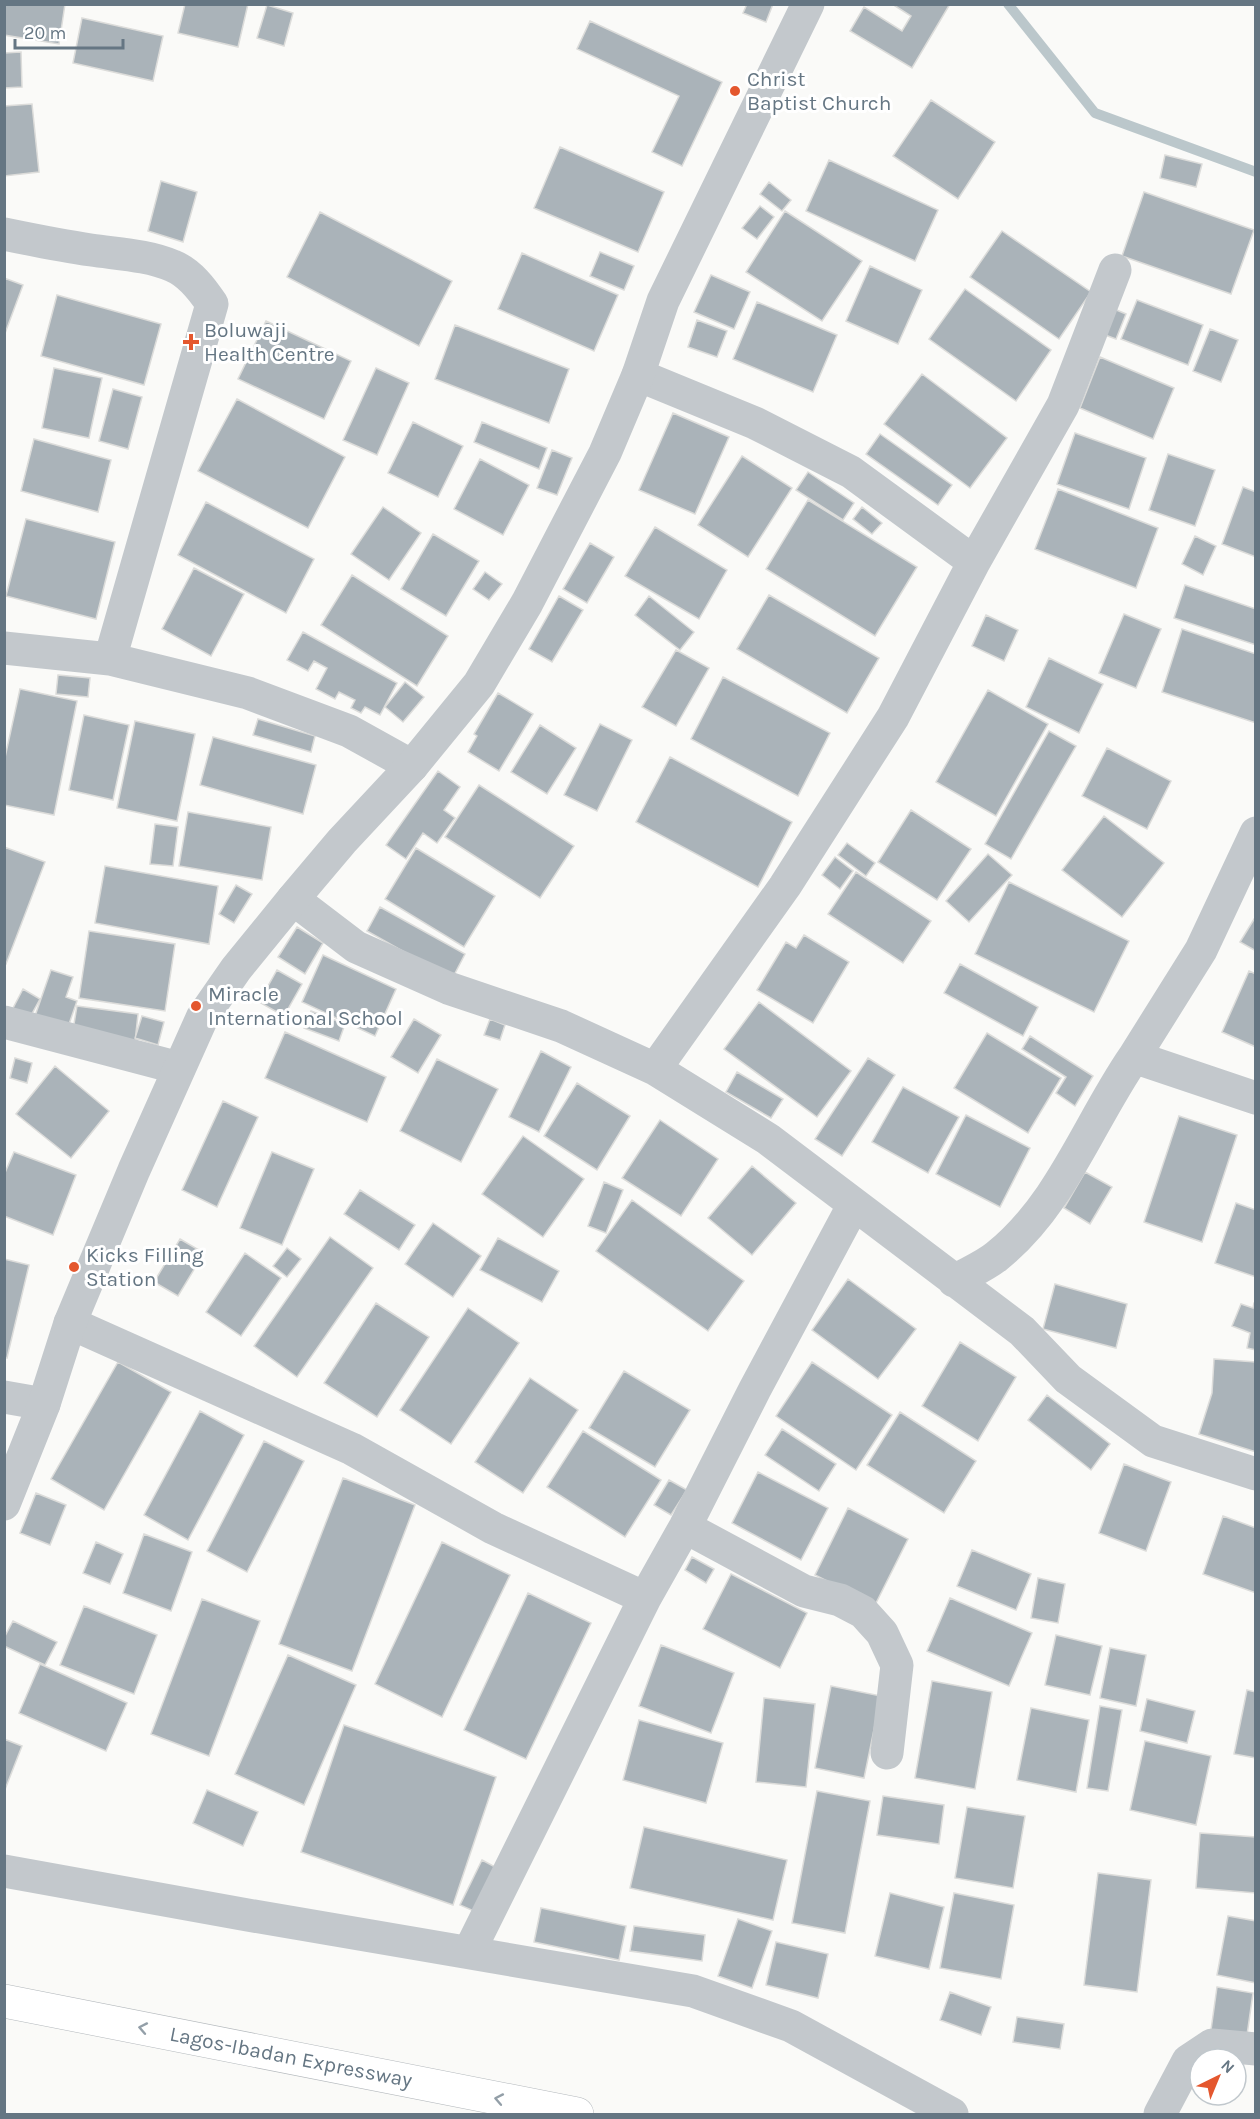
<svg xmlns="http://www.w3.org/2000/svg" width="1260" height="2119" viewBox="0 0 1260 2119" font-family="Karla,sans-serif">
<rect width="100%" height="100%" fill="#fafaf8"/>
<g fill="none" stroke-linecap="round" stroke-linejoin="round">
<path stroke="#bbc7cb" stroke-width="10" d="M1008,4L1095,113L1256,172"/>
</g>
<path fill="#aab3b9" stroke="#dcdcda" stroke-width="1.5" d="M4,4H65L59,44L4,35Z
M185,4H248L238,47L178,33Z
M747,4H773L766,22L743,13Z
M892,4H950L912,68L850,31L864,7L902,31L911,16Z
M267,5L293,13L284,46L257,38Z
M82,18L163,36L153,81L73,63Z
M590,21L722,82L682,166L652,152L679,96L577,49Z
M21,52L22,87L4,88V53Z
M931,100L995,142L958,199L893,156Z
M32,104L39,172L4,176V106Z
M560,147L664,192L638,252L534,208Z
M1165,155L1202,164L1196,187L1160,178Z
M829,160L938,210L915,261L806,211Z
M161,181L197,192L183,242L148,231Z
M769,182L791,200L782,211L760,194Z
M1144,192L1254,230L1231,294L1122,256Z
M760,206L774,217L757,239L742,228Z
M785,211L862,261L822,321L746,272Z
M320,212L452,281L419,346L287,277Z
M1002,231L1091,292L1059,339L970,277Z
M600,252L634,266L624,290L590,276Z
M522,253L618,295L594,351L498,309Z
M870,266L922,290L898,344L846,321Z
M711,275L750,292L734,329L694,312Z
M4,278L23,285L4,336Z
M965,289L1051,350L1016,401L929,339Z
M57,295L161,324L144,385L41,356Z
M1137,300L1203,325L1188,365L1121,339Z
M757,302L837,335L813,392L733,359Z
M1107,306L1126,314L1116,339L1097,332Z
M697,320L727,331L717,357L688,347Z
M266,321L351,361L324,419L238,379Z
M455,325L569,369L549,423L435,379Z
M1210,329L1238,340L1221,382L1193,371Z
M1100,357L1174,388L1153,439L1080,408Z
M54,368L102,378L89,438L42,428Z
M376,368L409,383L377,455L343,440Z
M922,374L1007,438L970,488L884,424Z
M113,389L142,397L128,449L99,441Z
M237,399L345,457L308,528L198,471Z
M673,413L729,437L695,514L639,490Z
M413,422L463,446L438,497L388,473Z
M482,422L547,448L539,469L474,442Z
M1075,433L1146,458L1129,509L1057,484Z
M880,434L952,485L938,505L866,454Z
M34,439L111,460L98,512L21,491Z
M552,450L572,458L557,495L537,488Z
M1168,454L1215,470L1195,526L1149,510Z
M742,456L792,488L748,557L698,525Z
M480,459L529,485L503,535L454,509Z
M808,472L854,503L843,520L796,490Z
M1243,487L1256,492V557L1222,544Z
M1058,489L1158,528L1136,588L1035,549Z
M808,500L917,567L875,636L766,569Z
M206,502L314,559L286,613L178,555Z
M383,507L421,533L389,580L351,554Z
M862,507L882,523L872,534L853,519Z
M26,519L115,542L96,619L6,596Z
M655,527L727,570L699,619L625,576Z
M433,534L479,561L446,616L401,589Z
M1195,536L1216,546L1203,575L1182,564Z
M590,543L614,557L587,603L563,589Z
M194,568L244,594L211,656L162,629Z
M485,572L502,584L489,600L473,589Z
M352,575L448,636L417,686L321,625Z
M1185,585L1256,609V645L1174,618Z
M769,595L879,658L847,713L737,649Z
M559,596L583,610L552,662L529,649Z
M649,596L694,632L680,650L635,615Z
M1124,614L1161,629L1136,688L1099,673Z
M986,615L1018,630L1004,661L972,646Z
M1182,629L1256,654V723L1162,692Z
M303,632L397,683L380,715L365,707L361,713L351,708L355,700L339,692L335,699L316,689L327,668L314,661L308,671L287,660Z
M676,650L709,668L676,726L642,707Z
M1049,658L1103,684L1079,733L1026,707Z
M58,675L90,678L88,697L56,694Z
M723,677L830,733L798,796L691,739Z
M405,682L424,697L403,722L385,707Z
M20,689L77,701L54,815L4,805V762Z
M988,690L1048,724L996,816L936,782Z
M498,693L533,714L499,771L468,752L477,736L474,734Z
M84,715L129,725L113,800L69,790Z
M258,719L315,736L311,752L253,735Z
M135,721L195,734L177,821L117,808Z
M600,724L632,740L597,811L564,795Z
M540,725L576,748L547,794L511,772Z
M1049,731L1076,746L1011,859L985,844Z
M213,737L316,765L303,814L200,785Z
M1107,748L1171,781L1147,829L1082,796Z
M670,757L792,822L758,887L636,822Z
M438,771L460,787L444,810L455,818L437,843L423,833L406,859L386,845Z
M479,785L574,846L540,898L445,837Z
M911,810L971,849L937,900L878,862Z
M188,812L271,827L262,880L179,866Z
M1104,816L1164,863L1122,917L1062,870Z
M155,824L178,827L173,866L150,864Z
M847,843L875,863L866,876L838,855Z
M4,847L45,862L6,964L4,963Z
M416,848L495,896L464,947L385,899Z
M988,854L1012,875L969,922L946,901Z
M835,857L853,871L840,889L822,875Z
M105,866L218,886L209,944L95,923Z
M856,872L931,921L903,963L828,914Z
M1009,882L1129,941L1094,1012L975,954Z
M236,885L252,894L234,923L219,914Z
M380,907L465,954L452,979L367,931Z
M1256,916V951L1240,942Z
M297,927L323,943L305,974L278,957Z
M89,931L175,944L165,1011L79,998Z
M804,935L849,962L813,1023L757,990L786,942L796,948Z
M323,955L396,989L375,1036L302,1002Z
M960,964L1038,1007L1023,1036L944,993Z
M51,970L73,977L66,997L77,1001L68,1027L35,1016Z
M277,970L302,984L284,1016L259,1002Z
M1249,971L1256,974V1047L1222,1032Z
M23,989L40,999L28,1021L11,1012Z
M759,1002L851,1071L817,1117L724,1049Z
M77,1006L138,1014L135,1042L73,1030Z
M311,1011L345,1024L339,1041L304,1028Z
M142,1016L164,1022L158,1045L135,1038Z
M414,1019L441,1035L418,1073L391,1057Z
M490,1019L505,1025L500,1040L484,1035Z
M285,1032L386,1077L367,1122L265,1078Z
M987,1033L1061,1078L1028,1133L954,1088Z
M1030,1036L1093,1076L1075,1106L1056,1093L1066,1077L1022,1049Z
M541,1051L571,1067L539,1132L509,1117Z
M15,1058L32,1063L27,1083L10,1078Z
M868,1058L895,1075L842,1156L815,1139Z
M437,1059L498,1089L461,1162L400,1131Z
M55,1066L109,1111L71,1158L16,1114Z
M737,1072L783,1099L771,1118L726,1092Z
M577,1083L630,1116L597,1170L544,1136Z
M903,1087L959,1117L928,1173L872,1142Z
M223,1101L258,1117L217,1207L182,1190Z
M966,1115L1030,1148L1000,1207L936,1174Z
M1179,1116L1237,1135L1202,1242L1144,1222Z
M660,1120L718,1159L681,1216L622,1178Z
M523,1136L584,1179L543,1237L482,1194Z
M14,1152L76,1175L53,1235L4,1216V1175Z
M272,1152L314,1169L282,1245L240,1228Z
M752,1166L796,1203L752,1255L708,1218Z
M1085,1172L1112,1187L1090,1224L1064,1208Z
M604,1182L623,1190L606,1233L588,1226Z
M360,1190L415,1225L399,1250L344,1214Z
M632,1200L744,1281L708,1331L596,1251Z
M1236,1203L1256,1210V1277L1215,1263Z
M433,1223L481,1256L453,1297L405,1264Z
M330,1237L373,1268L297,1377L254,1346Z
M498,1238L559,1271L542,1302L480,1270Z
M180,1239L204,1253L178,1296L154,1282Z
M287,1248L301,1259L287,1277L273,1266Z
M245,1253L281,1278L241,1336L206,1312Z
M4,1259L29,1265L7,1358L4,1357Z
M848,1279L916,1329L878,1379L812,1330Z
M1055,1284L1127,1304L1116,1348L1043,1329Z
M376,1303L429,1337L377,1417L324,1383Z
M1254,1303H1256V1350L1247,1348L1250,1333L1232,1326L1241,1304L1253,1308Z
M468,1308L519,1343L451,1444L400,1410Z
M960,1342L1016,1377L978,1441L922,1406Z
M1214,1359L1256,1362V1452L1199,1434L1212,1393Z
M118,1362L171,1392L104,1510L51,1479Z
M812,1362L892,1415L856,1470L776,1416Z
M624,1371L690,1410L655,1467L589,1428Z
M530,1378L578,1410L523,1493L475,1462Z
M1047,1395L1110,1444L1091,1470L1028,1420Z
M200,1411L244,1435L188,1540L144,1515Z
M900,1412L976,1461L944,1513L867,1465Z
M782,1429L836,1464L819,1491L765,1455Z
M583,1431L661,1480L625,1537L547,1487Z
M264,1441L304,1461L247,1572L207,1551Z
M1124,1464L1171,1482L1146,1551L1099,1533Z
M758,1472L828,1508L801,1560L732,1523Z
M343,1478L415,1505L352,1671L279,1644Z
M669,1480L687,1490L671,1515L654,1505Z
M36,1493L66,1505L50,1545L20,1533Z
M848,1508L908,1539L875,1605L815,1575Z
M1223,1516L1256,1528V1593L1203,1574Z
M144,1534L192,1552L171,1611L123,1593Z
M96,1542L123,1554L110,1584L83,1573Z
M442,1542L510,1575L442,1717L375,1684Z
M972,1550L1031,1574L1016,1610L957,1586Z
M692,1557L714,1569L706,1583L685,1570Z
M731,1574L807,1613L780,1668L703,1629Z
M1038,1578L1065,1584L1058,1623L1031,1618Z
M528,1593L591,1623L526,1759L464,1730Z
M950,1598L1032,1633L1009,1686L927,1651Z
M202,1599L260,1621L209,1756L151,1734Z
M84,1606L157,1635L134,1694L60,1665Z
M13,1621L57,1642L45,1665L4,1646V1638Z
M1056,1635L1102,1646L1090,1695L1045,1685Z
M661,1645L734,1673L711,1733L639,1706Z
M1110,1648L1146,1655L1136,1706L1100,1698Z
M288,1655L356,1685L304,1805L235,1774Z
M40,1664L127,1703L106,1751L19,1713Z
M932,1681L992,1692L975,1789L915,1778Z
M831,1686L881,1696L864,1778L815,1768Z
M1247,1690L1256,1692V1758L1234,1754Z
M764,1698L815,1704L806,1787L756,1782Z
M1147,1699L1195,1711L1187,1743L1140,1731Z
M1100,1706L1122,1710L1108,1791L1087,1788Z
M1031,1708L1089,1720L1076,1792L1017,1780Z
M639,1720L723,1743L706,1803L623,1780Z
M344,1725L496,1777L453,1905L301,1852Z
M4,1739L22,1746L4,1792Z
M1145,1741L1211,1756L1196,1825L1130,1810Z
M207,1790L258,1812L243,1846L193,1823Z
M817,1791L870,1801L845,1933L792,1923Z
M883,1796L944,1805L939,1844L877,1835Z
M967,1807L1025,1816L1013,1888L955,1878Z
M644,1827L787,1860L773,1920L630,1888Z
M1200,1833L1256,1837V1893L1196,1888Z
M482,1860L497,1868L476,1912L460,1905Z
M1098,1873L1151,1880L1137,1992L1084,1985Z
M890,1893L944,1907L929,1969L875,1956Z
M954,1893L1014,1905L1001,1979L940,1968Z
M541,1908L626,1926L619,1960L534,1942Z
M1228,1916L1256,1921V1983L1217,1975Z
M738,1919L772,1931L752,1988L718,1976Z
M634,1926L705,1935L702,1961L630,1951Z
M776,1942L828,1954L818,1998L766,1985Z
M1217,1987L1253,1993L1247,2035L1211,2030Z
M950,1992L991,2007L981,2035L940,2020Z
M1017,2017L1064,2024L1060,2049L1013,2042Z"/>
<g fill="none" stroke-linecap="round" stroke-linejoin="round">
<g stroke="#b4b9bd" stroke-width="34">
<path id="motorway" d="M4,2001L577,2114"/>
</g>
<path stroke="#c3c8cc" stroke-width="33" d="M4,234C33,240 62,246 91,250C118,254 148,255 173,266C190,273 202,289 212,304L110,659
M638,375L755,423L851,472L974,562
M4,648L110,659L248,693L349,731L412,766
M293,899L356,947L448,988L561,1026L655,1069L768,1139L1022,1331L1068,1379L1153,1441L1256,1474
M4,1022L179,1068
M1134,1057L1201,950L1256,833
M655,1069L785,886L893,717L974,562L1063,405L1115,270
M954,1281C968,1273 985,1266 997,1256C1061,1205 1089,1122 1134,1057L1256,1098
M70,1323L352,1449L493,1528L645,1598
M4,1397L44,1404
M685,1527L804,1591L840,1600L863,1612L882,1633L897,1665L887,1753
M4,1871L242,1914L693,1991L791,2026L952,2114
M469,1952L645,1598L685,1527L755,1389L853,1206
M1160,2114L1188,2061L1212,2045L1256,2049"/>
<path stroke="#c3c8cc" stroke-width="33" d="M4,1504L44,1404L70,1323L134,1170L202,1018L236,969L293,899L342,841L412,766L479,684L527,603L605,453L638,375L663,301L808,4"/>
<use href="#motorway" stroke="#fff" stroke-width="33"/>
</g>
<defs><path id="oneway-chevron" d="M-2-3.5L2.5 0L-2 3.5" fill="none" stroke-width="1.6" stroke-linecap="round" stroke-linejoin="round" transform="scale(1.5)"/></defs>
<g stroke="#939fa8">
<use href="#oneway-chevron" transform="translate(143 2028) rotate(-169)"/>
<use href="#oneway-chevron" transform="translate(499 2099) rotate(-169)"/>
</g>
<g fill="#e4572e" stroke="#fff" stroke-width="2">
<circle cx="735" cy="91" r="6"/>
<path d="M188 333h6v6h6v6h-6v6h-6v-6h-6v-6h6z"/>
<circle cx="196" cy="1006" r="6"/>
<circle cx="74" cy="1267" r="6"/>
</g>
<g text-anchor="middle" dominant-baseline="central" stroke-width="6" stroke-linejoin="round" paint-order="stroke">
<g font-size="21" fill="#657683" stroke="#fff" text-anchor="start">
<text x="747" y="79">Christ<tspan x="747" dy="24">Baptist Church</tspan></text>
<text x="204" y="330">Boluwaji<tspan x="204" dy="24">Health Centre</tspan></text>
<text x="208" y="994">Miracle<tspan x="208" dy="24">International School</tspan></text>
<text x="86" y="1255">Kicks Filling<tspan x="86" dy="24">Station</tspan></text>
</g>
<g font-size="21" fill="#657683" stroke="#fff">
<text transform="translate(291 2057) rotate(11)">Lagos-Ibadan Expressway</text>
</g>
</g>
<rect width="1260" height="2119" fill="none" stroke="#657683" stroke-width="12"/>
<g transform="translate(1218 2077) rotate(43)"><circle r="28" fill="#ffffff" stroke="#c1c8cd" stroke-width="1.5"/>
<path d="M0-4.5L10 22L0 15L-10 22Z" fill="#e4572e"/>
<text y="-9" font-size="16" font-weight="bold" text-anchor="middle" fill="#657683">N</text>
</g>
<path d="M15 39v9h108v-9" fill="none" stroke="#657683" stroke-width="3"/>
<text x="24" y="39" font-size="18" fill="#657683" stroke="#ffffff" stroke-width="4.5" paint-order="stroke">20 m</text>
</svg>
